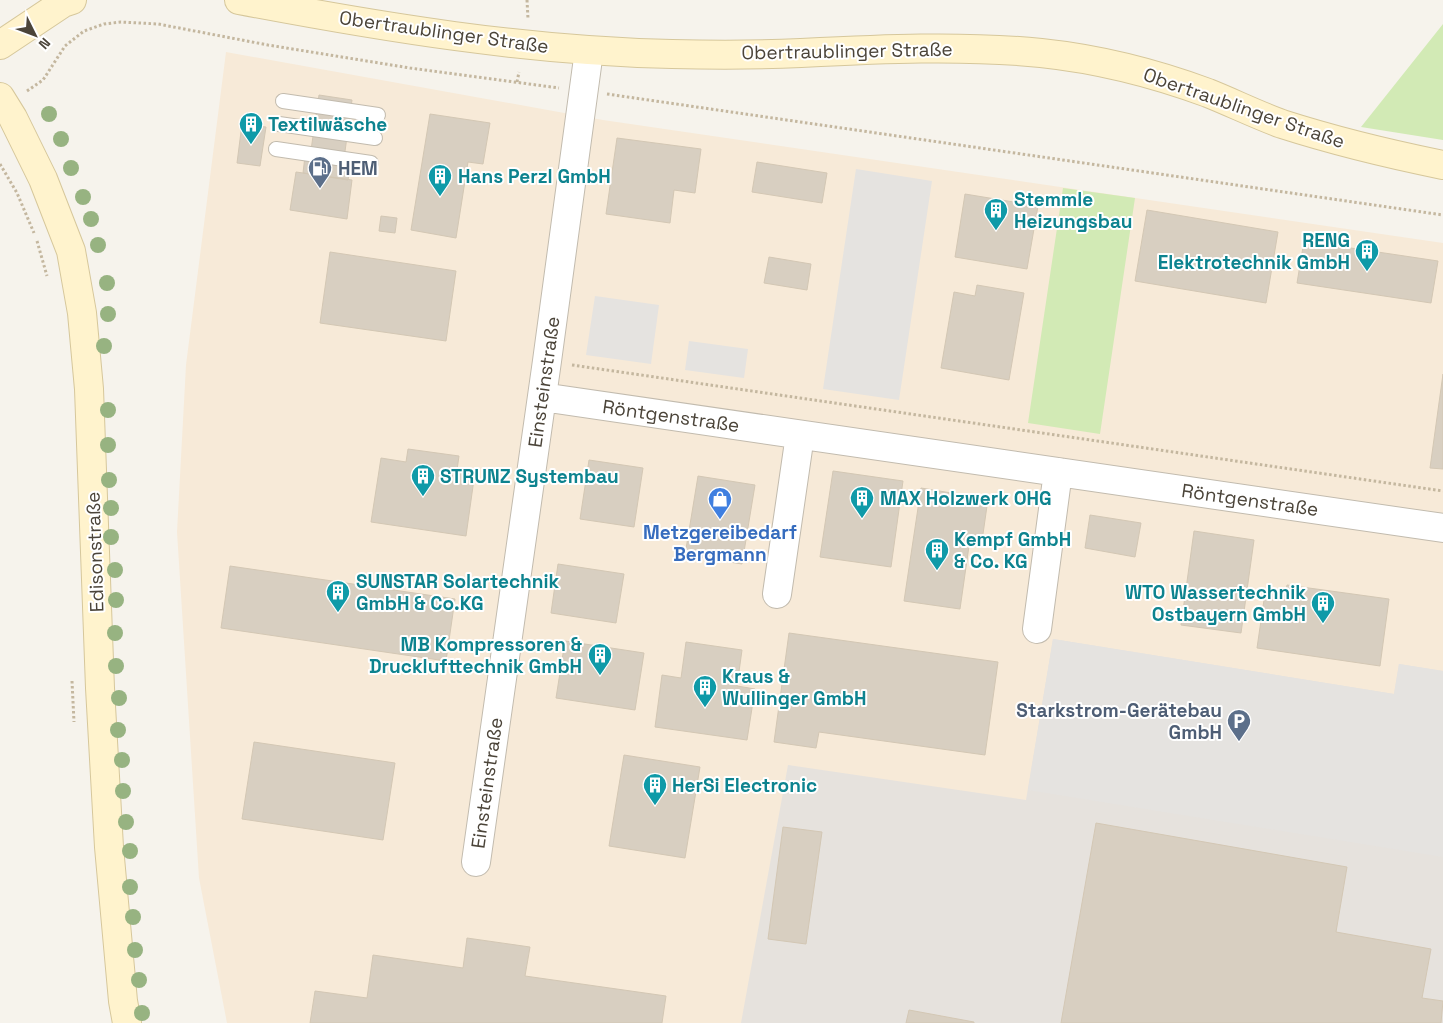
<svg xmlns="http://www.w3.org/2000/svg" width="1443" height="1023" viewBox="0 0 1443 1023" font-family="'Space Grotesk',sans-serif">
<rect width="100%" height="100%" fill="#f6f3ec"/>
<path fill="#f7ead8" d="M226,52L603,120L1443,243V1023H227L199,878L177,532L186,365Z"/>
<path fill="#e6e2dd" d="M1053,639L1394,694L1399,664L1443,671V1023H741L788,765L1026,800Z"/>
<path fill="#d2eab5" d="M1443,24V140L1361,127Z
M1063,188L1135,198L1100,434L1028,423Z"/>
<path fill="#e5e3e0" d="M856,169L932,181L899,400L823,389Z
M595,296L659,305L651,364L586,355Z
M689,341L748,349L744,378L685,370Z
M1053,639L1394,694L1399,664L1443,671V857L1028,790Z"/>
<path fill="#d8cfc1" stroke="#d3c7b4" d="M319,95L352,100L343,166L350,168L348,180L303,173L305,156L310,157Z
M430,114L490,123L483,164L468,162L456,238L411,230Z
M242,124L266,127L260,166L237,163Z
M617,138L701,149L695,193L674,190L670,223L606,214Z
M757,162L827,173L822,203L752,192Z
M296,172L352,180L347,219L290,210Z
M965,194L1038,206L1027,269L955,257Z
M1147,210L1278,232L1266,303L1135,281Z
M381,216L397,218L395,233L379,231Z
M1304,241L1438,261L1431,303L1297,283Z
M330,252L456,271L446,341L320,323Z
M769,257L811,264L807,290L764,283Z
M977,285L1024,293L1009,380L941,368L954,292L975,296Z
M1443,374V469L1430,468Z
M408,449L459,456L457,470L475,472L466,536L371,522L381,458L406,462Z
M589,460L643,468L634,527L580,519Z
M833,471L903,481L891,567L820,557Z
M698,476L755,485L742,564L685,555Z
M921,488L988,499L982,541L970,539L960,609L904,601Z
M1090,515L1141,523L1135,557L1085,548Z
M1194,531L1254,540L1241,633L1181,625Z
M558,564L624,574L616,623L551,613Z
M230,566L455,599L446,661L221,628Z
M1287,585L1389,599L1380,666L1257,648L1265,593L1285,596Z
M789,633L998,662L985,755L819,732L816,748L774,742Z
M565,641L644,653L635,710L556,698Z
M686,642L742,650L737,686L755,689L747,740L655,727L662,675L681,678Z
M254,742L395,763L383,840L242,819Z
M624,755L700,767L685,858L609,846Z
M1096,823L1347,867L1336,932L1431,949L1422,998L1443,1001L1441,1023H1061Z
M783,827L822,832L806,944L768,939Z
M467,938L530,947L525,976L666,996L662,1023H310L315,991L367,998L373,955L463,968Z
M909,1010L974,1022V1023H906Z"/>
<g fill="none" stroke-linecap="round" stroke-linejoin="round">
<g stroke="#c2bbae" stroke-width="16">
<path id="lane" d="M283,101L378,115
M279,124L375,138
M276,149L371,163"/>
</g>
<g stroke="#c2bbae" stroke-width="30">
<path id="street" d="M542,397L1443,528
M777,594L800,435
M1037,629L1058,472
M476,862L547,361L589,51"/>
</g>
<g stroke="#d6c79b" stroke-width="30">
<path id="secondary" d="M239,0C381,27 527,51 672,54C715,55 758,55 801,53C881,49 961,45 1041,53C1098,59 1154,73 1208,93C1233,103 1257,115 1282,124C1335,141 1389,154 1443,165
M0,45L63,3L72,0
M0,97L13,118L43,179L71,251L82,313L89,389L100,688L109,847L123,1001L127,1023"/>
</g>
<path stroke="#c4b79f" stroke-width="3" stroke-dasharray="2.5 2.5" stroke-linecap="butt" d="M527,0L528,19
M517,82L519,72
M27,91L43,80L65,46L84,31L104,24L121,22L158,24L268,45L410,68L559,88
M607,94L1443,215
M0,164L17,193L34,233
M37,241L47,276
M572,365L1443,491
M72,681L74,722"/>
<use href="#lane" stroke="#fff" stroke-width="14"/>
<use href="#street" stroke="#fff" stroke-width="28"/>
<use href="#secondary" stroke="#fff3cd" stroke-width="28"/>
</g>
<g fill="#97b381">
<circle cx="49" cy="114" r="8"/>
<circle cx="61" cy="139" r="8"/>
<circle cx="71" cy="168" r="8"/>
<circle cx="83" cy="197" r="8"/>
<circle cx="91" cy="219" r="8"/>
<circle cx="98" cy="245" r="8"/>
<circle cx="107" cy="283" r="8"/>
<circle cx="108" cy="314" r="8"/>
<circle cx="104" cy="346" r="8"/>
<circle cx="108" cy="410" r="8"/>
<circle cx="108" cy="445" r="8"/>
<circle cx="109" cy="480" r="8"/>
<circle cx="111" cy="508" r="8"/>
<circle cx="111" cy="537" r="8"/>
<circle cx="115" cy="570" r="8"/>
<circle cx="116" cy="600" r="8"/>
<circle cx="115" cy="633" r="8"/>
<circle cx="116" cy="666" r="8"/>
<circle cx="119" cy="698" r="8"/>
<circle cx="118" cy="730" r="8"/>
<circle cx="122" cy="760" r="8"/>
<circle cx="123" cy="791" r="8"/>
<circle cx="126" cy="822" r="8"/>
<circle cx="130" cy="851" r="8"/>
<circle cx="130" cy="887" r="8"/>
<circle cx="133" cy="917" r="8"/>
<circle cx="135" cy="950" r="8"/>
<circle cx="139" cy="980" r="8"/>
<circle cx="142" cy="1013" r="8"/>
</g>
<defs>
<g id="building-pin" transform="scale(1.25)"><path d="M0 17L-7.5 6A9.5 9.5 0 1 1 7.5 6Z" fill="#0f9aa8" stroke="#fff"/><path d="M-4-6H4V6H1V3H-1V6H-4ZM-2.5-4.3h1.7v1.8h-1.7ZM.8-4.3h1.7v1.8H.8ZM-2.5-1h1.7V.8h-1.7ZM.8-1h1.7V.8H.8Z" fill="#fff"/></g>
<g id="fuel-pin" transform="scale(1.25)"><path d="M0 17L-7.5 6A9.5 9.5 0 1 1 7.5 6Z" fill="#5c6f8a" stroke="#fff"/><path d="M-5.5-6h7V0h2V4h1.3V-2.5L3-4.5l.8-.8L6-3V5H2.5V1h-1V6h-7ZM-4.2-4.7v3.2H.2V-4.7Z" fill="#fff"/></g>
<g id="shop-pin" transform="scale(1.25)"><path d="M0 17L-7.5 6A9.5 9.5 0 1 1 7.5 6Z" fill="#3f7fe0" stroke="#fff"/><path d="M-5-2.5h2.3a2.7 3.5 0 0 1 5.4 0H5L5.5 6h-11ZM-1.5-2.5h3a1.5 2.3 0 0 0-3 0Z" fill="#fff"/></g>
<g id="parking-pin" transform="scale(1.25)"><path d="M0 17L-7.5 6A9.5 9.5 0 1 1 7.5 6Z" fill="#5c6f8a" stroke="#fff"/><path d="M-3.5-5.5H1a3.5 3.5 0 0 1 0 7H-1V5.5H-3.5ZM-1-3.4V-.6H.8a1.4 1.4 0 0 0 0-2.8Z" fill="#fff"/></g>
</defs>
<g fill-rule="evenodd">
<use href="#building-pin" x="251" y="124"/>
<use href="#fuel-pin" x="320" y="168"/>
<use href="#building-pin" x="440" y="176"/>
<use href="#building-pin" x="996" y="210"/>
<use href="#building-pin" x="1367" y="251"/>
<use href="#building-pin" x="423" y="476"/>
<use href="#building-pin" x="862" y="498"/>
<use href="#shop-pin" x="720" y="499"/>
<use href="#building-pin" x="937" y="550"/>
<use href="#building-pin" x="338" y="592"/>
<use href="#building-pin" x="1323" y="603"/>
<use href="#building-pin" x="600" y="655"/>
<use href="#building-pin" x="705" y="687"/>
<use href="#parking-pin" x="1239" y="721"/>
<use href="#building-pin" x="655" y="785"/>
</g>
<g text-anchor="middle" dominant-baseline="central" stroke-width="4" stroke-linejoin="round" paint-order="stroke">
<g font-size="19" fill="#4b4439" stroke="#fff">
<text transform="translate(444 32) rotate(8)">Obertraublinger Straße</text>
<text transform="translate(847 51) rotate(-1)">Obertraublinger Straße</text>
<text transform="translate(1244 108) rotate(19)">Obertraublinger Straße</text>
<text transform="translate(544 382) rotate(-82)">Einsteinstraße</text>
<text transform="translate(671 416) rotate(8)">Röntgenstraße</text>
<text transform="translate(1250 500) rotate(8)">Röntgenstraße</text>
<text transform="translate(95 552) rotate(-92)">Edisonstraße</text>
<text transform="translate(487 783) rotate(-82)">Einsteinstraße</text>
</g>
<g font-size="19" font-weight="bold" fill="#0d838f" stroke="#fff" text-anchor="start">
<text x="268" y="124">Textilwäsche</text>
<text x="458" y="176">Hans Perzl GmbH</text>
<text x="1014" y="199">Stemmle<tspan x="1014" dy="22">Heizungsbau</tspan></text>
<text x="1350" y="240" text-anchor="end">RENG<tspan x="1350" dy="22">Elektrotechnik GmbH</tspan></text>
<text x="440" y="476">STRUNZ Systembau</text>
<text x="880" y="498">MAX Holzwerk OHG</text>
<text x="954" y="539">Kempf GmbH<tspan x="954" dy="22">&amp; Co. KG</tspan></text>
<text x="356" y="581">SUNSTAR Solartechnik<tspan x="356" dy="22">GmbH &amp; Co.KG</tspan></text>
<text x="1306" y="592" text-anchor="end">WTO Wassertechnik<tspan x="1306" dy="22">Ostbayern GmbH</tspan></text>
<text x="582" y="644" text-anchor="end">MB Kompressoren &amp;<tspan x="582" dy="22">Drucklufttechnik GmbH</tspan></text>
<text x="722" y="676">Kraus &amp;<tspan x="722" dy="22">Wullinger GmbH</tspan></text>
<text x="672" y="785">HerSi Electronic</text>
</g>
<g font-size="19" font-weight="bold" fill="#4e5e75" stroke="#fff" text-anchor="start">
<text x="338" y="168">HEM</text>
<text x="1222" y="710" text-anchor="end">Starkstrom-Gerätebau<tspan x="1222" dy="22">GmbH</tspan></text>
</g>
<g font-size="19" font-weight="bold" fill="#366cbe" stroke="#fff">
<text x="720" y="532">Metzgereibedarf<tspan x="720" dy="22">Bergmann</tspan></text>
</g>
</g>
<g transform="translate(35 35) rotate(132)" stroke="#ffffff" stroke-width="4" paint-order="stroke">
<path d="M0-4L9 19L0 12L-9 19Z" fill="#4b4439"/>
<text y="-8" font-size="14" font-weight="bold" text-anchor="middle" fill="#4b4439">N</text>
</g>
</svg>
